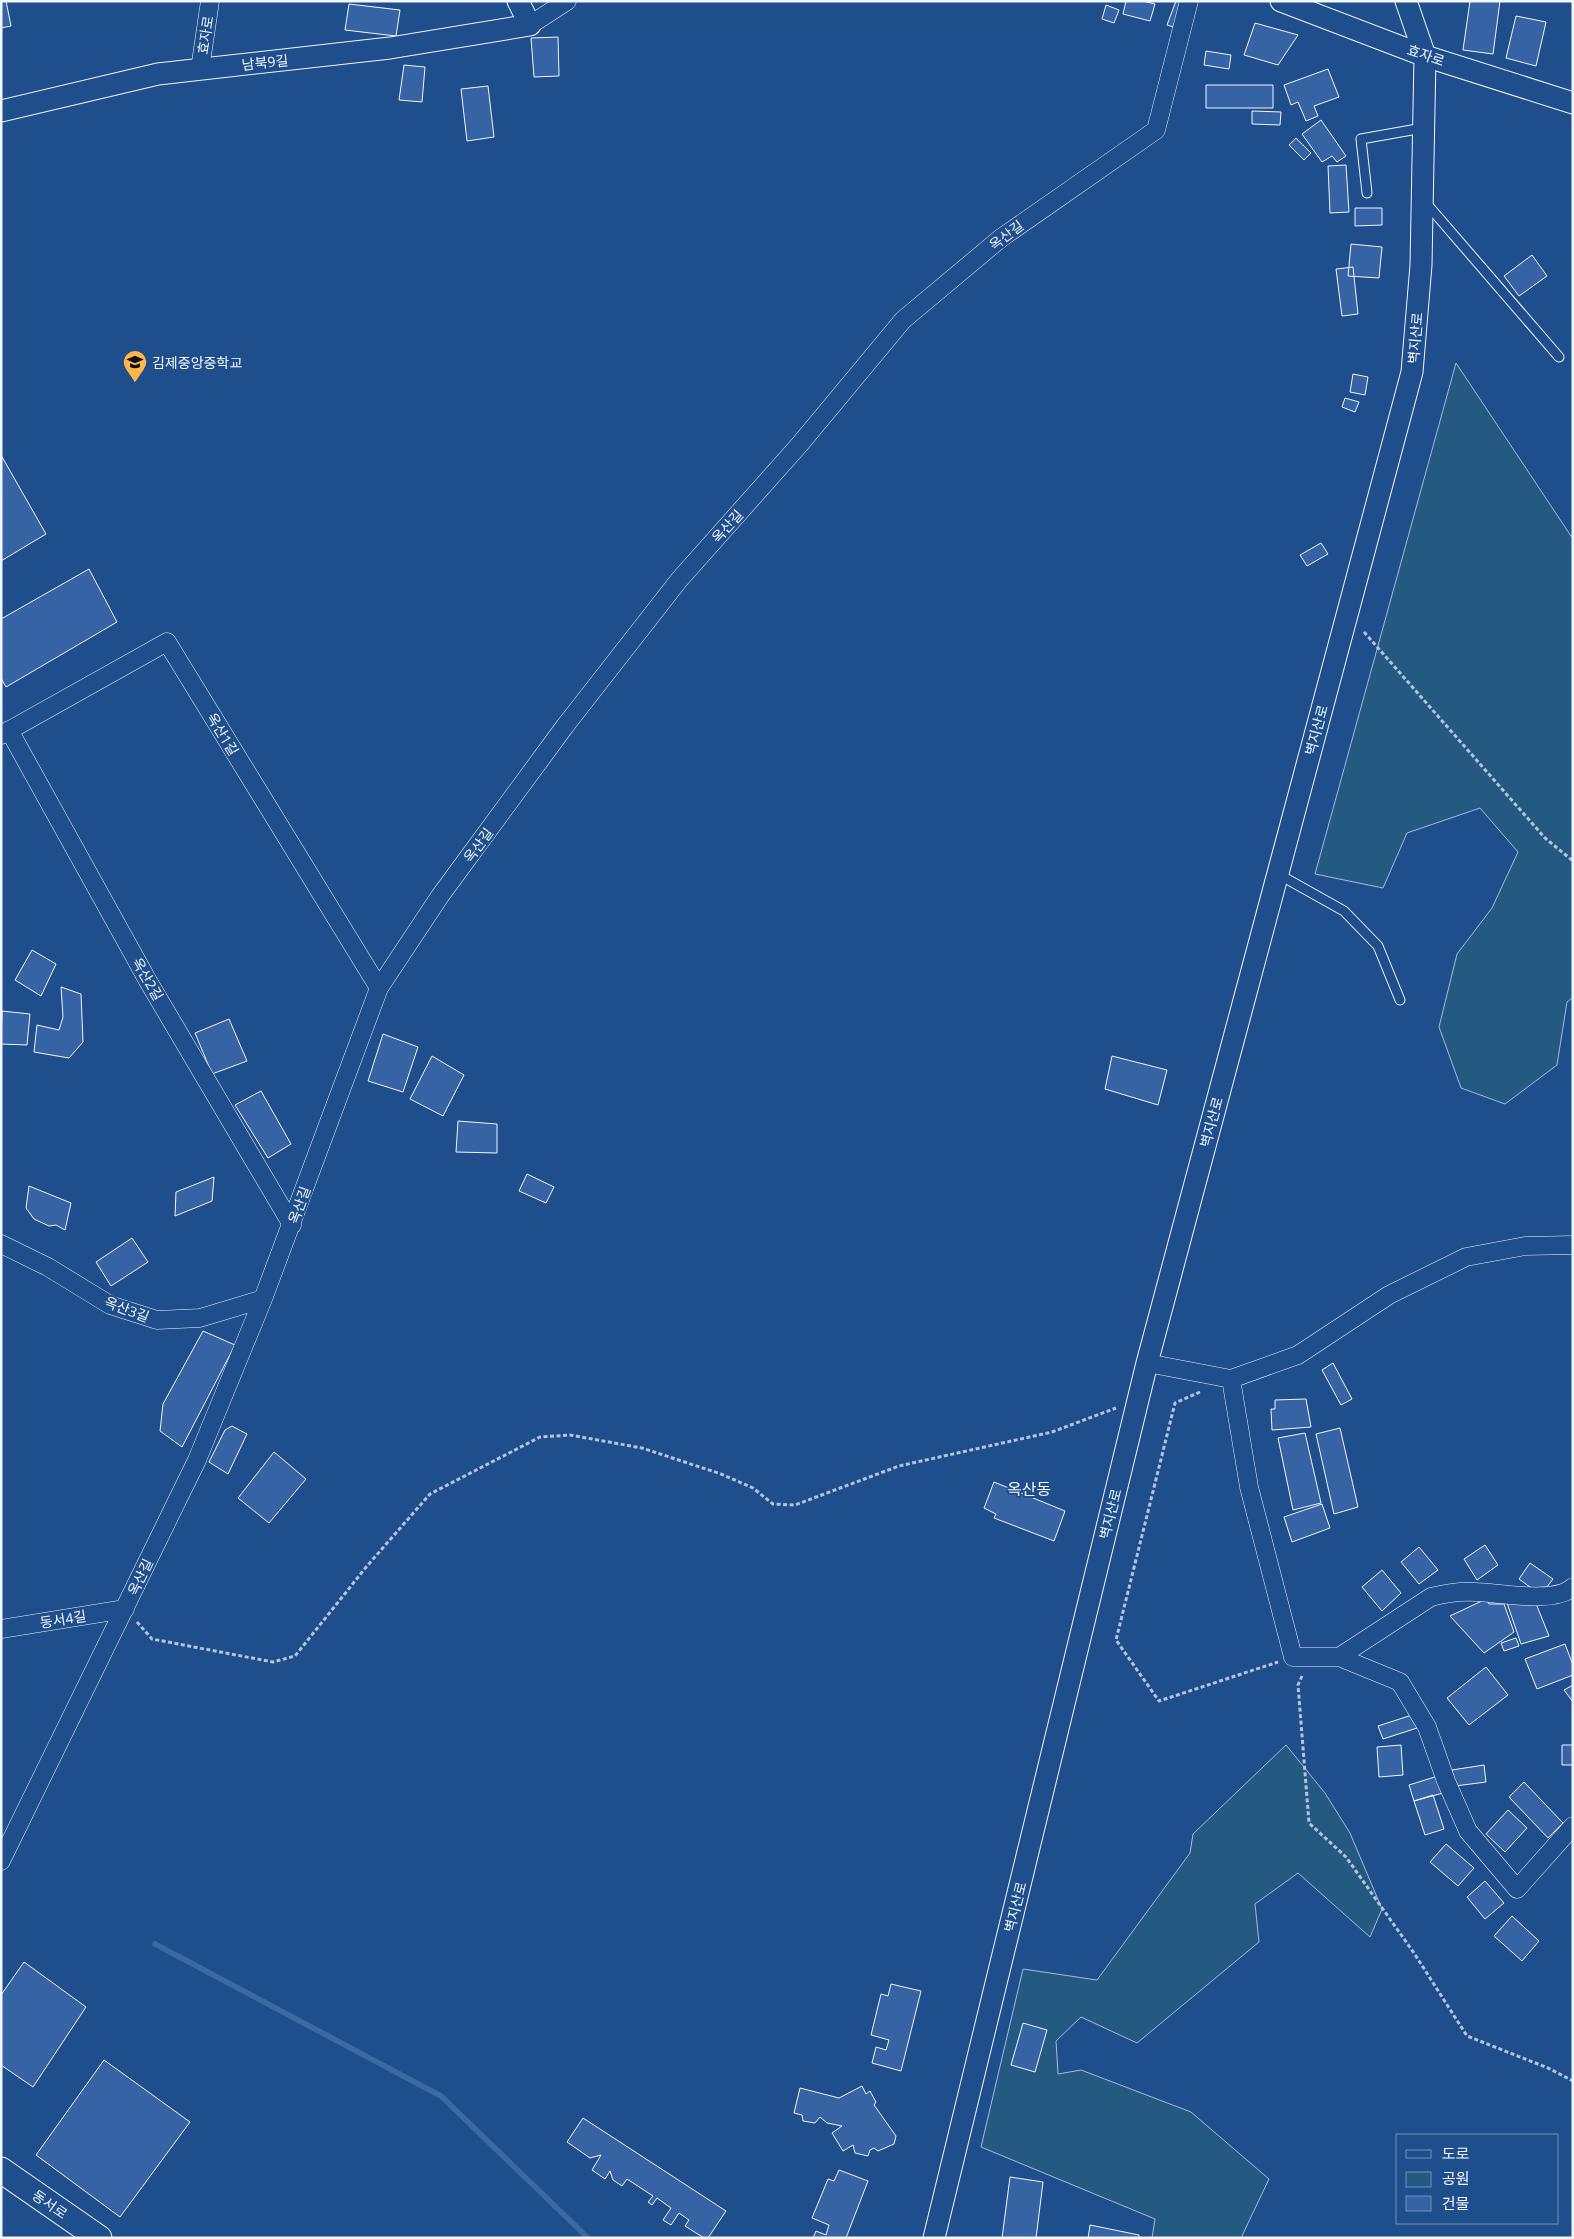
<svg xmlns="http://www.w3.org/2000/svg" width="1574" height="2239" viewBox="0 0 1574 2239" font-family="'Open Sans','Noto Sans KR',sans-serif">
<rect width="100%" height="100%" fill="#1f4e8c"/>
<path fill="#245a82" stroke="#a8bbd7" d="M1456,363L1573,539V997L1567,1002L1557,1065L1505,1104L1461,1088L1439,1027L1457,954L1492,908L1518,852L1480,808L1407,833L1383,888L1315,874Z
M1286,1745L1325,1793L1350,1833L1382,1909L1370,1937L1298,1873L1255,1904L1259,1942L1137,2043L1081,2017L1056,2041L1058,2074L1081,2070L1191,2112L1269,2179L1241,2238H1152L1155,2219L981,2147L1023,1969L1097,1980L1190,1853L1193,1834Z"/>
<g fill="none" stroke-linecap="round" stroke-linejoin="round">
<path stroke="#3b69a3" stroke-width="5.5" d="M155,1944L441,2096L588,2238"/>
</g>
<path fill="#3563a3" stroke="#f2f6ff" d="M1,1H6L11,26L1,28Z
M1126,1H1143L1155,4L1150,21L1123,14Z
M1176,1H1183L1177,28L1167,25Z
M1470,1H1500L1493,54L1463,50Z
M349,4L400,10L396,36L345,30Z
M1106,5L1119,10L1114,23L1102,19Z
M1516,16L1546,22L1536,66L1506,58Z
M1255,23L1298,35L1278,65L1244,55Z
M558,37L559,76L534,77L531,38Z
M1206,51L1231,55L1229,69L1204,65Z
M404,65L425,67L422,102L399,100Z
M1328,69L1339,97L1314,106L1318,116L1306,121L1298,102L1291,105L1284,85Z
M1206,85H1273V108H1206Z
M488,86L494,137L467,141L461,89Z
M1252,111L1281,112L1280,125L1252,124Z
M1321,120L1346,156L1337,162L1332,156L1322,162L1302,134Z
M1296,138L1311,153L1304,160L1289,145Z
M1346,165L1349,212L1330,213L1328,166Z
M1355,208H1382V225L1355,226Z
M1351,244L1382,247L1379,278L1348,276Z
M1532,255L1547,276L1519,296L1504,276Z
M1353,267L1358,314L1342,316L1336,269Z
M1353,374L1368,377L1365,395L1350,392Z
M1345,398L1359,402L1355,412L1342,407Z
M1,455L46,534L1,561Z
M1321,543L1328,554L1307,566L1300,555Z
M89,569L117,622L6,687L1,678V619Z
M32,950L56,964L41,996L15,980Z
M61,987L81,994L83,1042L69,1058L34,1052L37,1025L59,1030L63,1017Z
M2,1011L30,1014L27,1045L1,1044Z
M229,1019L247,1061L212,1074L195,1033Z
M383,1034L418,1047L403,1092L368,1081Z
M432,1056L464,1075L443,1116L410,1099Z
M1112,1056L1167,1070L1158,1105L1105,1089Z
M261,1091L291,1144L268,1158L235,1105Z
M458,1121L497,1124V1153L456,1152Z
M527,1174L554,1187L546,1203L519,1191Z
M214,1177L212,1201L175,1216L176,1192Z
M29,1186L71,1203L65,1230L56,1225L49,1226L34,1219L26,1208Z
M132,1238L148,1262L111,1286L96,1262Z
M203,1331L235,1345L182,1447L160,1431L163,1404Z
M1333,1363L1352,1399L1341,1405L1322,1370Z
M1306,1399L1311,1427L1272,1430L1271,1409H1275V1400Z
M232,1426L247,1434L228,1474L209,1462L225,1430Z
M1340,1428L1358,1507L1334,1514L1316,1434Z
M1305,1433L1321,1503L1293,1510L1278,1438Z
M274,1452L306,1479L269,1523L238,1498Z
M994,1482L1065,1511L1054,1541L994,1518L996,1514L984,1508Z
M1322,1504L1330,1528L1292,1542L1284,1517Z
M1485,1545L1498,1565L1477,1580L1464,1559Z
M1419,1547L1438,1570L1419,1584L1401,1562Z
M1530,1563L1553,1579L1541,1595L1519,1579Z
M1382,1570L1401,1593L1382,1611L1362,1587Z
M1486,1599L1489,1604H1504L1514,1632L1484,1653L1450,1616Z
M1535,1601L1549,1636L1521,1644L1507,1603Z
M1516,1638L1519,1646L1504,1651L1501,1643Z
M1565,1644L1573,1665V1675L1537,1689L1525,1659Z
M1486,1667L1508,1695L1469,1725L1447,1698Z
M1573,1685V1702L1564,1690Z
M1412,1715L1417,1728L1383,1739L1378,1726Z
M1401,1745L1403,1775L1379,1777L1377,1747Z
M1562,1745H1573V1765H1562Z
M1484,1765L1486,1782L1455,1786L1452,1770Z
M1438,1776L1443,1793L1414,1801L1409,1785Z
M1524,1782L1563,1823L1548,1838L1509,1797Z
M1433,1795L1444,1829L1425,1835L1414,1801Z
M1508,1810L1527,1828L1505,1852L1486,1834Z
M1446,1844L1474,1868L1458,1886L1430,1862Z
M1485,1881L1504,1903L1485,1919L1467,1897Z
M1512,1916L1539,1941L1522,1961L1494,1936Z
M24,1962L86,2007L33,2087L1,2065V1995Z
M891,1984L921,1991L901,2071L872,2063L876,2047L886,2050L889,2040L871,2035L881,1994L888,1996Z
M1023,2023L1047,2030L1035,2072L1011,2065Z
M104,2060L190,2122L120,2217L36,2155Z
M862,2086L866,2094L870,2091L876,2102L874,2105L896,2136L894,2144L878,2151L874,2148L870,2150L868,2156L855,2153L853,2145L843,2151L832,2133L842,2126L827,2123L820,2117L815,2123L803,2121L802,2115L794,2113L800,2088L839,2098Z
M583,2118L726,2211L708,2238H704L685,2226L689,2220L679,2213L671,2225L663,2220L671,2208L657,2198L652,2205L648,2202L653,2196L627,2179L622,2186L613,2180L610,2171L605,2179L592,2170L601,2155L590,2158L567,2142Z
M839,2170L868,2181L846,2238H813L816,2231L826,2235L829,2225L812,2218L828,2179L834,2181Z
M1010,2177L1043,2182L1036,2238H1002Z
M1090,2225L1139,2235V2238H1088Z"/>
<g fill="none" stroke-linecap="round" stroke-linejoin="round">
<g stroke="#f2f6ff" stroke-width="11">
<path id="service" d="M1367,193L1361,139L1423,128
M1426,203L1559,357
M1278,874L1344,911L1378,946L1400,1000"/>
</g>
<g stroke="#f2f6ff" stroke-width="19">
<path id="minor" d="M530,25L567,1
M200,69L210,1
M9,730L148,981L292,1225
M1,735L167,642L379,988
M1,1244L48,1267L110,1305L157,1320L200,1318L263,1299
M1147,1363L1231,1379L1298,1355L1389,1295L1466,1257L1525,1246L1573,1245
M1231,1379L1249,1487L1293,1657H1339L1400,1682L1427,1727L1446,1781L1468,1831L1517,1889L1573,1826
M1,1629L125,1609
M1339,1657L1431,1597C1446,1593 1462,1591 1477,1592C1501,1593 1555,1604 1573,1587
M1,1861L197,1460L263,1299L379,988L440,896L565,726L679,580L800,444L903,320L1001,238L1156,130L1189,1"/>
</g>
<g stroke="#f2f6ff" stroke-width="23">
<path id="tertiary" d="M1281,1L1425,56L1573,103
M1,111L158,74L390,48L530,25L518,1
M934,2238L1147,1363L1412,372L1421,265L1425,56L1406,1"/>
</g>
<g stroke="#f2f6ff" stroke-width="27">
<path id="secondary" d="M1,2170L99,2238"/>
</g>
<path stroke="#b3c4dc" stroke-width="3" stroke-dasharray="4 2.5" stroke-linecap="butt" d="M1364,632L1545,838L1573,861
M1200,1392L1175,1403L1116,1640L1159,1701L1278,1662
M137,1622L152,1639L273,1662L295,1656L367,1566L430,1494L540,1437L570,1435L642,1448L721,1474L753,1488L773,1504L795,1505L899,1466L1052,1432L1116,1408
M1302,1676L1298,1685L1309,1823L1346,1857L1414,1953L1467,2036L1548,2068L1573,2081"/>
<use href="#service" stroke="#1f4e8c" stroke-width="9"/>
<use href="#minor" stroke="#1f4e8c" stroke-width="18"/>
<use href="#tertiary" stroke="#1f4e8c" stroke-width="21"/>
<use href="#secondary" stroke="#1f4e8c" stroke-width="25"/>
</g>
<defs>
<g id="school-pin" transform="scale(1.25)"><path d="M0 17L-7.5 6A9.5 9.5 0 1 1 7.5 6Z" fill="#ffb74d" stroke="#1f4e8c"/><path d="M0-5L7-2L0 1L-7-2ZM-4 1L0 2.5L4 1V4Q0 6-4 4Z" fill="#111"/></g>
</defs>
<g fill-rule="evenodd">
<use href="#school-pin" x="135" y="362"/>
</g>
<g text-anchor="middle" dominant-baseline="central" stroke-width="4" stroke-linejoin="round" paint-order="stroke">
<g font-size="14" fill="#f2f6ff" stroke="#1f4e8c">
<text transform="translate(205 35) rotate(-81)">효자로</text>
<text transform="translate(1426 55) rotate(19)">효자로</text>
<text transform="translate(265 62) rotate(-6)">남북9길</text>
<text transform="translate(1006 235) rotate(-37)">옥산길</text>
<text transform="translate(1415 338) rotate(-85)">벽지산로</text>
<text transform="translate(727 526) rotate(-48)">옥산길</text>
<text transform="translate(1316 730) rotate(-75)">벽지산로</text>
<text transform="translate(223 734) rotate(59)">옥산1길</text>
<text transform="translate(478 845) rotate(-54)">옥산길</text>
<text transform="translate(148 979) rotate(60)">옥산2길</text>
<text transform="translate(1211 1122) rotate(-75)">벽지산로</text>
<text transform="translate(299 1205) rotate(-70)">옥산길</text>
<text transform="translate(127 1309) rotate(21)">옥산3길</text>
<text transform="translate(1110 1514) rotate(-76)">벽지산로</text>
<text transform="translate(140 1577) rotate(-64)">옥산길</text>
<text transform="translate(63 1619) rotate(-9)">동서4길</text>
<text transform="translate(1015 1907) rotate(-76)">벽지산로</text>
<text transform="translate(50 2204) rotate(35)">동서로</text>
</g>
<g font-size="14" fill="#f2f6ff" stroke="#1f4e8c" text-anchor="start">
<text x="152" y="362">김제중앙중학교</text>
</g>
<g font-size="16" fill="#f2f6ff" stroke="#1f4e8c">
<text x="1029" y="1489">옥산동</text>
</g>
</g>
<rect width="1574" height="2239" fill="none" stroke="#f2f6ff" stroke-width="5"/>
<rect x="1396" y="2134" width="162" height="90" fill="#1f4e8c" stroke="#7391ba"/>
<rect x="1406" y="2150" width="25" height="8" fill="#1f4e8c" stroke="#7391ba"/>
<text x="1442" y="2159" font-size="15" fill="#f2f6ff">도로</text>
<rect x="1406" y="2172" width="25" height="15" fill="#245a82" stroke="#7391ba"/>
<text x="1442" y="2184" font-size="15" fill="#f2f6ff">공원</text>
<rect x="1406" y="2196" width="25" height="15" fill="#3563a3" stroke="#7391ba"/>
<text x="1442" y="2209" font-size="15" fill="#f2f6ff">건물</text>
</svg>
